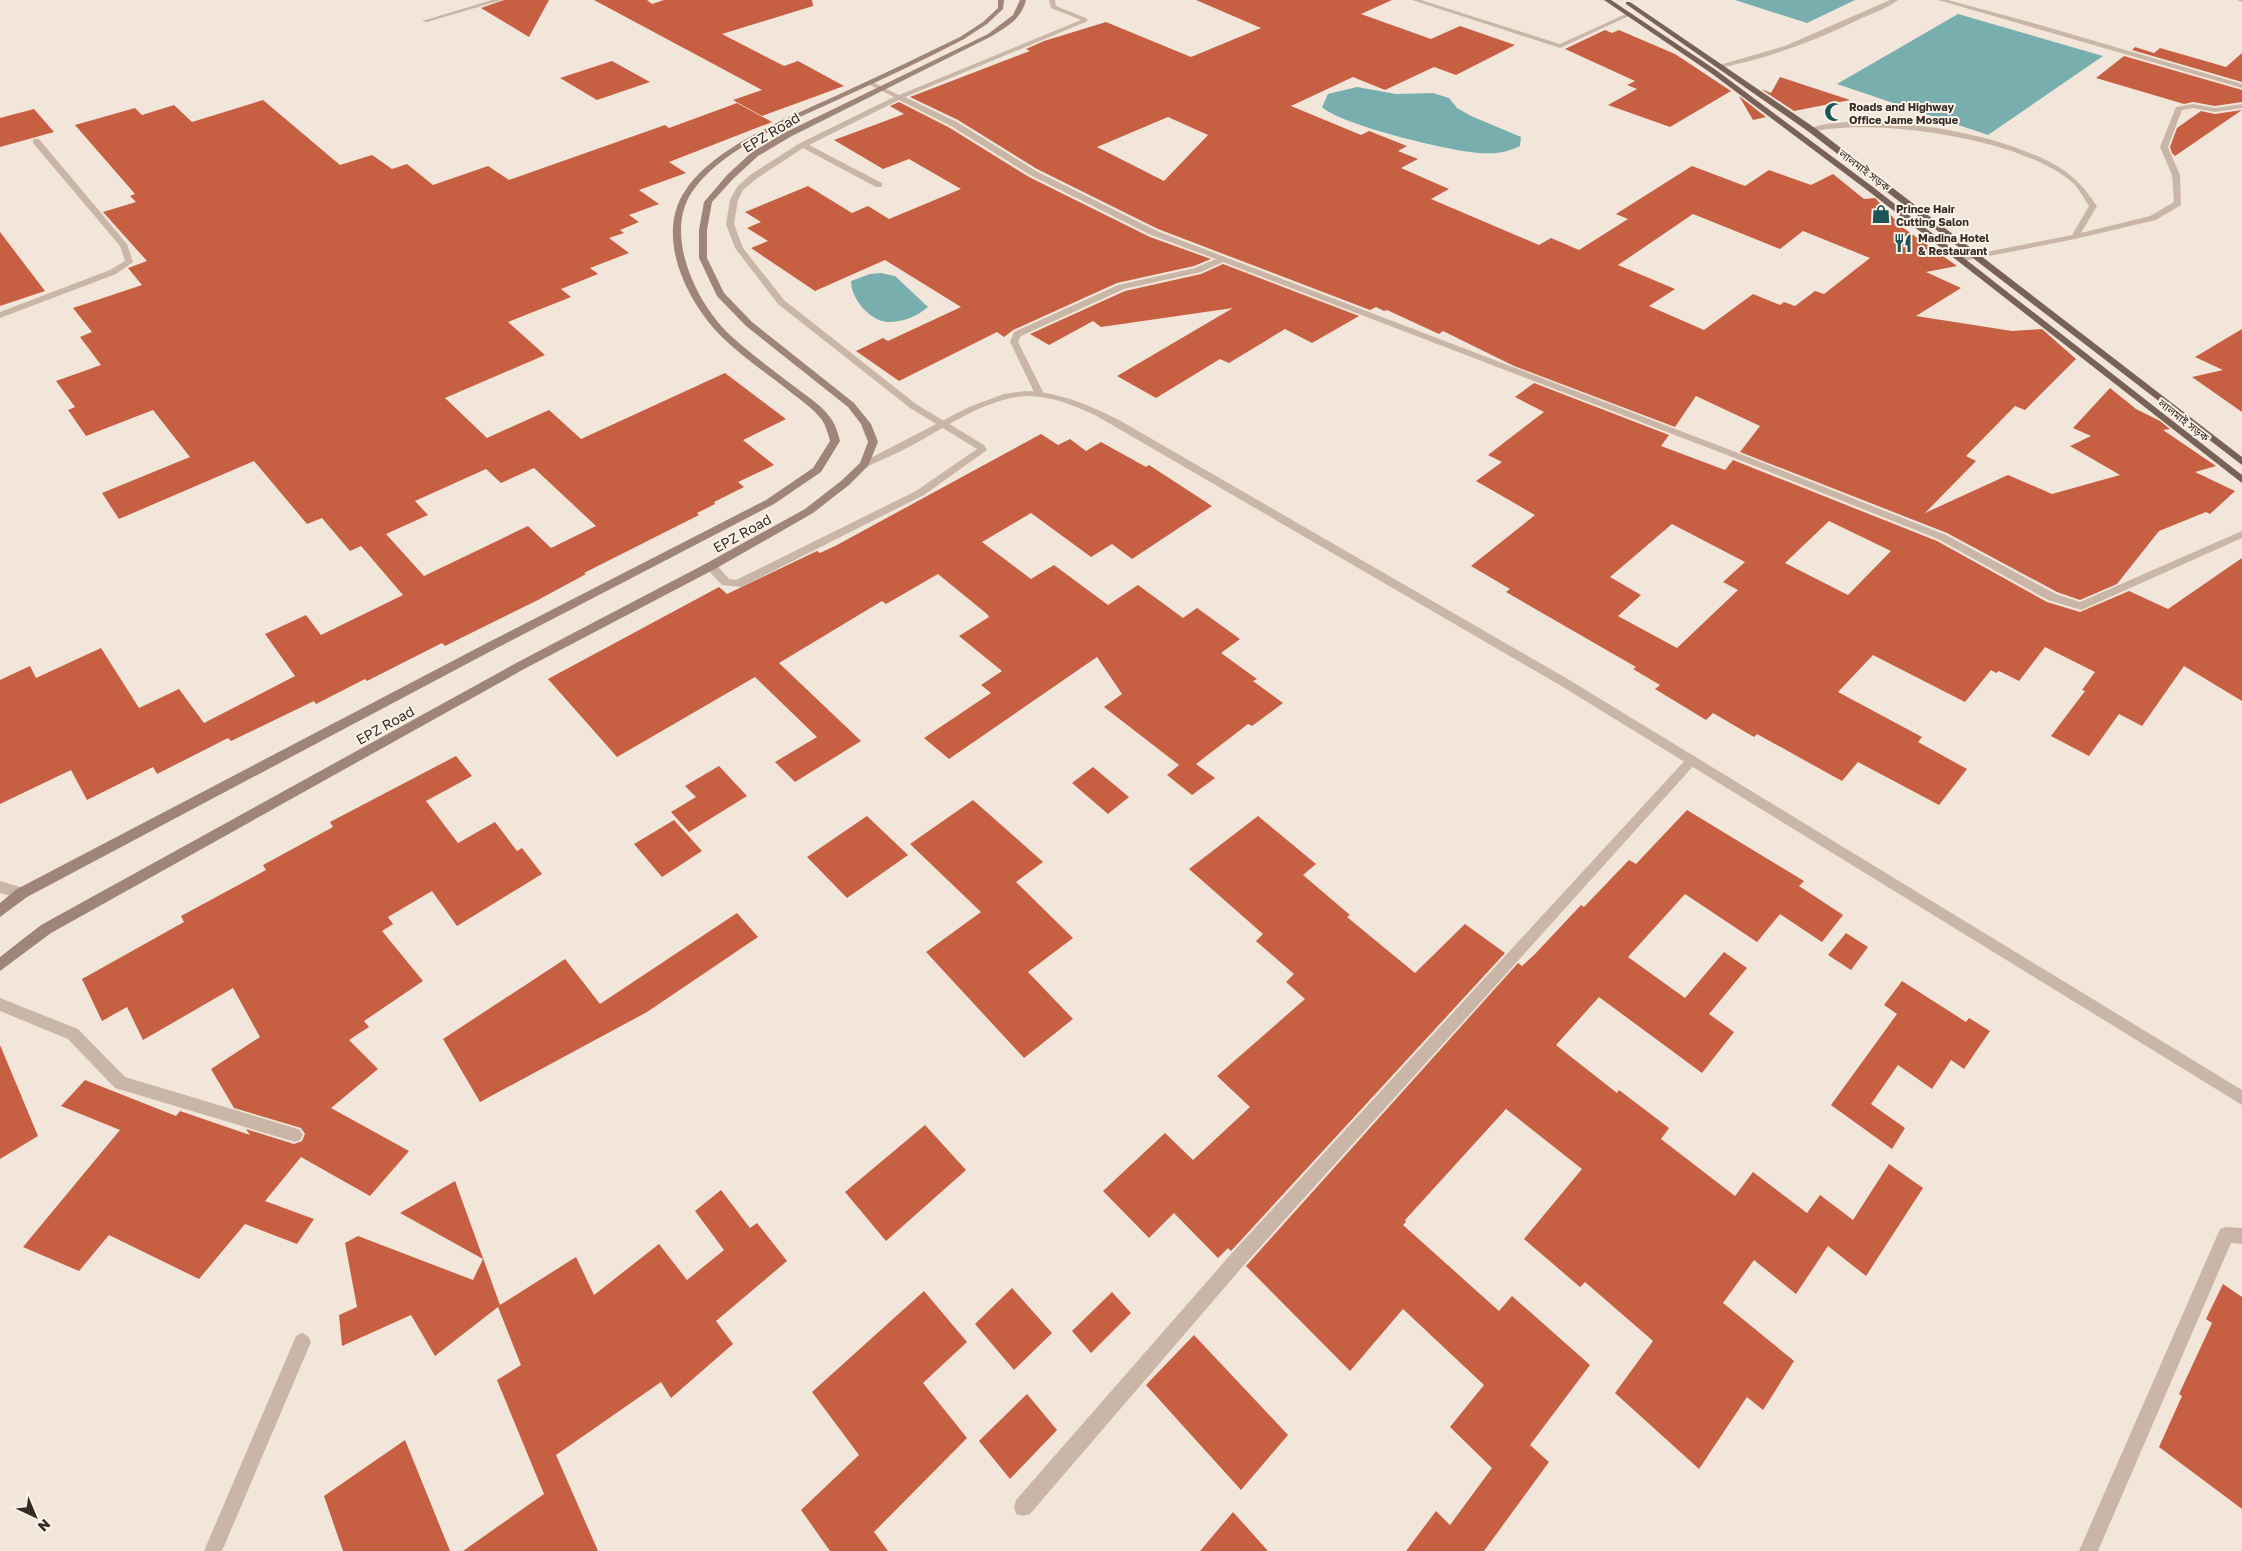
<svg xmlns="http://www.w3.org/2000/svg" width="2242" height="1551" viewBox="0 0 2242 1551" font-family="'Golos Text','Noto Sans Bengali',sans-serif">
<rect width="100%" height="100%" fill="#f2e6da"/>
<path fill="#79aeaf" d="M1735,0H1855L1807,23Z
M1958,14L2103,56L1988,135L1837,84Z
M1357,87L1396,94L1433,93L1449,98L1457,108L1471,116L1521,137L1520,146C1506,153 1494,154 1479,153C1449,151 1341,125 1322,107L1328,94Z
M881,273L895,276L928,307C917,316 904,322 888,322C870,321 851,299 851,281L870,274Z"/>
<path fill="#c76043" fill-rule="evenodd" d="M504,0H549L529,37L481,8Z
M594,0H647L652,4L664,0H812L813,6L722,34L784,66L798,61L844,86L762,116L733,100L762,90Z
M1196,0H1392L1361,14L1431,39L1460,26L1515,45L1456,75L1434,67L1385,90L1353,77L1291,106L1361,135L1369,131L1407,146L1398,151L1418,159L1401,168L1449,189L1431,199L1539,245L1551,238L1579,250L1628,219L1616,214L1692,166L1745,186L1769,170L1811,185L1833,174L1864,199L1875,198L1902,227L1957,266L1926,272L1961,288L1916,316L2012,331L2042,329L2076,359L2025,410L2015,406L1966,456L1976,461L1925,513L2008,475L2052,494L2120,475L2070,446L2091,436L2073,428L2110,388L2136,409L2160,421L2170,429L2163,430L2216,466L2195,472L2235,491L2210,514L2206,512L2159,531L2117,584L2080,600L2057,592L1947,533L1740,452L1760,426L1696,396L1675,427L1514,366L1443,331L1439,334L1387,310L1384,311L1376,307L1370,310L1158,229L1037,169L958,120L910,97L1030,51L1026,49L1044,41L1106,22L1191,57L1261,28ZM1168,117L1208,135L1164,181L1097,147ZM1693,214L1780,249L1803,231L1870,258L1824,294L1815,291L1795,306L1784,302L1780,305L1753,294L1704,330L1649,306L1675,289L1618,265Z
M1605,30L1612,33L1619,30L1675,54L1731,91L1670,127L1608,105L1637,89L1627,85L1635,81L1565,49Z
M2135,47L2154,53L2160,48L2226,67L2242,53V82L2132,50Z
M2124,56L2242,90V102L2215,106L2193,102L2184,104L2096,78Z
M612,61L650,82L597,100L560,78Z
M1780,77L1850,100L1794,111L1761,89L1771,93Z
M1739,96L1766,117L1753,120Z
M263,100L340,165L372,155L392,169L407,164L433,185L488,166L509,180L665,125L669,128L737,103L772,122L669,162L686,173L639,190L659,204L629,215L639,222L620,230L624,233L609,238L629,253L590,268L598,274L561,289L571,297L508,322L545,355L445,398L487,438L549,410L581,439L725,373L786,419L743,440L774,465L738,482L744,487L714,502L715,504L697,513L699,515L584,573L586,574L538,600L445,646L442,643L367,681L365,679L316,704L314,701L231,741L228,738L157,774L153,767L87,800L71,770L0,804V680L30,666L36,678L101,648L139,708L179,689L204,723L295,676L265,634L306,615L321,635L403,595L361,546L350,551L322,518L307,524L254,461L119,519L102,493L190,457L153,410L86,436L68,410L75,407L56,381L101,365L80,337L92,332L73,308L142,285L128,268L147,261L103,212L136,202L130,196L135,194L75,125L135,108L142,115L174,105L192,122ZM534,468L596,526L551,548L528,526L424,576L386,534L428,515L415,501L486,469L501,483Z
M899,102L950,128L1029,177L1150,237L1211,259L1194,266L1117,283L1013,330L1004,337L997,332L899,381L856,351L883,338L888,341L961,307L885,260L815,291L751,248L768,241L747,228L761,222L745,212L808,186L852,213L868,206L889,219L961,189L909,159L883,169L834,140L904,114L890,106Z
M34,109L54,132L0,147V118Z
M2242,110L2175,156L2172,153L2170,147L2177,128L2201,111L2215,114Z
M0,232L45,291L0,306Z
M1223,264L1359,316L1312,343L1285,329L1229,363L1220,359L1156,398L1117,376L1233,308L1101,327L1093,321L1049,345L1030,334L1125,291L1201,274Z
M2242,329V412L2192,377L2223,370L2195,357Z
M1534,383L1669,435L1661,446L1725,470L1733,460L1937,541L2047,602L2080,612L2129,591L2168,609L2242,558V701L2184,666L2142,726L2119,714L2089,756L2051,736L2085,691L2082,690L2095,672L2045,647L2019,681L1999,671L1996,673L1991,670L1965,702L1873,655L1838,692L1922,737L1918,742L1967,769L1939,805L1858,762L1842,781L1757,734L1754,737L1713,713L1706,720L1655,689L1660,685L1633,669L1636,667L1506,592L1510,589L1471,566L1535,515L1476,481L1502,462L1488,455L1544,412L1515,397ZM1829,521L1891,551L1848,595L1785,563ZM1672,524L1745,562L1723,582L1738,590L1677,648L1618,616L1641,595L1610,577Z
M1041,434L1058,445L1070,439L1086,451L1101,442L1146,467L1149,465L1212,506L1132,559L1112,544L1091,557L1031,513L982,542L1031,579L1054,565L1108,605L1138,585L1183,618L1197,608L1240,639L1221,653L1257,679L1253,681L1283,703L1252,726L1248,724L1196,764L1215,778L1192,795L1167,775L1179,765L1104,707L1122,694L1097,657L949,759L924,738L991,693L981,685L1002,671L959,636L989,617L987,614L938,574L886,604L882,601L779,663L861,741L795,782L775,762L817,737L755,677L617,757L548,679L719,587L727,594L817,551L820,553L837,545Z
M456,756L472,776L426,801L458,843L495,822L517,851L522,848L542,874L457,926L432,891L388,917L393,924L382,931L423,981L364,1021L369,1027L349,1040L378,1069L331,1108L409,1151L370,1196L301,1157L265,1201L314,1219L297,1244L245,1224L199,1279L109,1235L79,1271L23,1247L120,1130L61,1106L85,1080L176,1116L180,1111L250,1135L246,1129L294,1144L302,1141L305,1134L301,1128L234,1108L211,1069L260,1037L233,988L143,1040L127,1007L102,1021L82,979L184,922L181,916L266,870L263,865L333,827L330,822Z
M719,766L747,796L689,832L671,812L696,797L685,786Z
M1093,767L1129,797L1108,814L1072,783Z
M973,800L1043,862L1016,882L1073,938L1028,972L1073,1019L1024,1058L926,952L981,912L910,844Z
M1687,810L1804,881L1799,886L1843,915L1822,942L1780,914L1757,942L1685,894L1628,957L1685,998L1724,952L1747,968L1709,1014L1734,1032L1702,1073L1599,997L1556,1045L1617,1093L1619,1090L1669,1128L1661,1139L1735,1196L1753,1172L1807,1213L1820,1195L1853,1220L1889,1164L1923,1188L1866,1276L1828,1246L1796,1294L1754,1260L1723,1303L1794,1361L1763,1410L1747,1397L1699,1469L1615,1393L1653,1341L1585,1282L1580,1287L1524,1239L1582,1169L1506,1109L1405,1220L1406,1222L1403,1225L1499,1311L1512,1296L1590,1365L1530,1445L1549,1462L1484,1551H1406L1436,1511L1450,1525L1492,1468L1450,1427L1484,1385L1403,1309L1350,1371L1246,1266L1518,963L1522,966L1535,954L1581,905L1584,907L1629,860L1636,864Z
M867,816L908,855L847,898L807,857Z
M1258,816L1316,864L1303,875L1350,915L1347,917L1415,973L1465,924L1505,953L1231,1251L1228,1248L1218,1258L1174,1213L1149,1238L1103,1191L1165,1133L1193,1160L1250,1107L1217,1076L1305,999L1286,982L1294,974L1256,941L1263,934L1189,869Z
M674,820L702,851L662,877L634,844Z
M737,913L758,937L647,1012L480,1102L443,1039L565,959L600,1004Z
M1846,933L1868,947L1851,970L1828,955Z
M1902,981L1966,1022L1969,1018L1990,1031L1964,1069L1951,1060L1932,1089L1898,1065L1871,1104L1905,1128L1892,1149L1831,1105L1897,1014L1884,1005Z
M0,1045L38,1136L0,1159Z
M925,1125L966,1170L886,1241L845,1192Z
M455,1181L500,1305L576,1257L594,1295L659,1244L687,1280L724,1250L695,1211L721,1190L750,1228L757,1223L787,1261L716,1321L733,1344L671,1398L661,1382L556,1455L598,1551H463L544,1494L497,1380L521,1365L498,1307L435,1356L411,1315L342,1346L339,1315L357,1307L345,1243L358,1236L473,1280L483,1259L400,1213Z
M2223,1284L2242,1297V1509L2159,1447L2182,1396L2179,1394L2212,1323L2206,1319Z
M1012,1288L1052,1333L1014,1370L975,1324Z
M924,1291L967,1342L923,1383L967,1438L874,1532L888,1551H830L801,1510L859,1455L812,1392Z
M1112,1292L1131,1313L1091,1353L1072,1331Z
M1194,1335L1288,1435L1241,1490L1146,1385Z
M1027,1394L1057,1430L1010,1479L979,1441Z
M405,1440L450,1551H343L324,1496Z
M1233,1512L1268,1551H1200Z"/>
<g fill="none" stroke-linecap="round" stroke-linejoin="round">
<path fill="#cab6a6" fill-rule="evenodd" d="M492,0H502L427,22L422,21Z
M1049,0H1055L1056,6L1086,18L1088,21L905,97L957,122L1036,171L1157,231L1733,451L1946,535L2056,594L2080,602L2242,531V538L2081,610L2048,600L1938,539L1727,455L1223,262L1201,272L1124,289L1021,336L1018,342L1044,394L1039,397L1036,396L1010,342L1014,332L1118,285L1195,268L1216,259L1151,235L1030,175L951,126L899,100L809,145L882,183V187H876L803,148L756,179L743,190L738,200L734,224L743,248L784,300L916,404L984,445L987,450L924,495L741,587L722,585L707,569L706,566L707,563H715L729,579L736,580L916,491L977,449L910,408L778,304L735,248L726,224L730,200L737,187L750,175L800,143L894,97L868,84V82H872L899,95L1081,20L1051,8Z
M1412,0H1421L1560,44L1628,13L1633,14L1560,48Z
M1890,0H1898C1888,8 1873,13 1860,19C1815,41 1769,58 1719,68L1716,66L1785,46Z
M1938,0H1948L2040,25L2242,84V88Z
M2238,0H2242V2L2239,1Z
M2193,104L2215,108L2242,104V108L2215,112L2193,108L2182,110L2168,147L2180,175L2181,205L2156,220L2075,239L1964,261L1960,259L1961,257L2072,235L2089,206C2084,199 2080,190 2074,184C2026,139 1875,117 1812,132L1808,130C1819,123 1836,123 1849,122C1911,120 2003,135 2057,166C2077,178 2084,188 2097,206L2081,233L2150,216L2174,202L2172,175L2160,147L2176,107Z
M33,139H39L127,244L133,262L116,274L0,318V312L110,270L125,261L120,246L33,143Z
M1692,755L1696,757L1698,760L1696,763L1244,1265L1030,1514L1023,1516L1016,1514L1014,1507L1016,1500L1232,1253L1688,757Z
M0,998L78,1029L125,1077L295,1128L300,1130L303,1135L300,1140L295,1142L115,1088L68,1039L0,1011Z
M2226,1227L2242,1228V1244L2231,1243L2098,1551H2079L2220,1229Z
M302,1333L308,1336L311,1342L222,1551H204L296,1336Z"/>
<path fill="#cab6a6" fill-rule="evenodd" d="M1025,391C1059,392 1089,405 1119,420L1566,678L2242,1090V1105L1558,684L1095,415C1073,405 1049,395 1025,396C984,399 945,428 909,447C896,454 881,460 868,466L864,467L859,464L969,407L1004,394Z
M0,881L27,889L29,893L27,897L22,899L0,893Z"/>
<path fill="#9e8578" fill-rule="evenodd" d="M998,0H1004L1003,9L987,24L964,39C926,59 887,77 848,95C798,119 724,145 692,192C663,235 697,304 730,335C751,354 773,370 795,387C808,397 823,406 832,420C836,426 838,434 840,441L821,472L774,504L493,650L27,897L0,917V903L17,889L485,644L766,500L813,468L830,441C828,434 826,426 822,420C813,408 799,399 788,390C766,373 743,357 723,338C688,304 654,237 685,191C715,145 795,115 844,92C883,74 921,56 960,37L983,22L998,8Z
M1020,0H1026C1022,18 1007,27 992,36L790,137L758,156L733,179L712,202L707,230V258L724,293L752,322L854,403L871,424L878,442L868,466L849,485L813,513L715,569L526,668L51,933L0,971V957L41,925L518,662L707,563L805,509L841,481L860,463L868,442L861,424L848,407L746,326L717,296L699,258V230L704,202L727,175L752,152L784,133L988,34L1013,15Z"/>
<path fill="#786258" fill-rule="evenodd" d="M1604,0H1611L1716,70L1873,187L2242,475V483L1867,190L1711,73Z
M1626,2H1630L1815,128L2242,457V465L1809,132L1626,4Z"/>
</g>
<defs>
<g id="mosque-bare" transform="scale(1.5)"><path d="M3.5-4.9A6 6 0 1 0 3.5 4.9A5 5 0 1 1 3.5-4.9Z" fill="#1c5558" stroke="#faf1e7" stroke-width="2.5" paint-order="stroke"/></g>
<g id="shop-bare" transform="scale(1.5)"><path d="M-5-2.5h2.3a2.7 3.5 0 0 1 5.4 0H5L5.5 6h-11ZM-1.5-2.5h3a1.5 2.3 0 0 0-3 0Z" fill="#1c5558" stroke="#faf1e7" stroke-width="2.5" paint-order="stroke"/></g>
<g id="restaurant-bare" transform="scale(1.5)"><path d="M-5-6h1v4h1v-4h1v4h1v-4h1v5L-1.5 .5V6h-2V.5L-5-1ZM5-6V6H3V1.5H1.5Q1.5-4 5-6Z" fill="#1c5558" stroke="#faf1e7" stroke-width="2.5" paint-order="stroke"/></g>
</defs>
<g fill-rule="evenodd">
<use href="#mosque-bare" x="1834" y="112"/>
<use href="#shop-bare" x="1881" y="214"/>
<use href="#restaurant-bare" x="1903" y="243"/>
</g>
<g text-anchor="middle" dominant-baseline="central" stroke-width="4" stroke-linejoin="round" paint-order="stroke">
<g font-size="11" font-weight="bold" fill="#362c27" stroke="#faf1e7" text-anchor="start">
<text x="1849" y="106">Roads and Highway<tspan x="1849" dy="13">Office Jame Mosque</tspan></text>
<text x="1896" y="208">Prince Hair<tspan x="1896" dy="13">Cutting Salon</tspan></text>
<text x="1918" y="237">Madina Hotel<tspan x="1918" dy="13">&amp; Restaurant</tspan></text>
</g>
<g font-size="11" fill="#362c27" stroke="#faf1e7">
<text transform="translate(1865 170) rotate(37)">লালমাই সড়ক</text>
<text transform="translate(2184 420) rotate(38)">লালমাই সড়ক</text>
</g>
<g font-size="14" fill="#362c27" stroke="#faf1e7">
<text transform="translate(771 132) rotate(-31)">EPZ Road</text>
<text transform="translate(742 533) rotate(-29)">EPZ Road</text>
<text transform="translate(385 725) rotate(-29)">EPZ Road</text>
</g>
</g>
<g transform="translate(35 1516) rotate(136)" stroke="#faf1e7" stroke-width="4" paint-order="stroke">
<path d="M0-4L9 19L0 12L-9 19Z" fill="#362c27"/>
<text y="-8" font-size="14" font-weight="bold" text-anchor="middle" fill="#362c27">N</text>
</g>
</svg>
